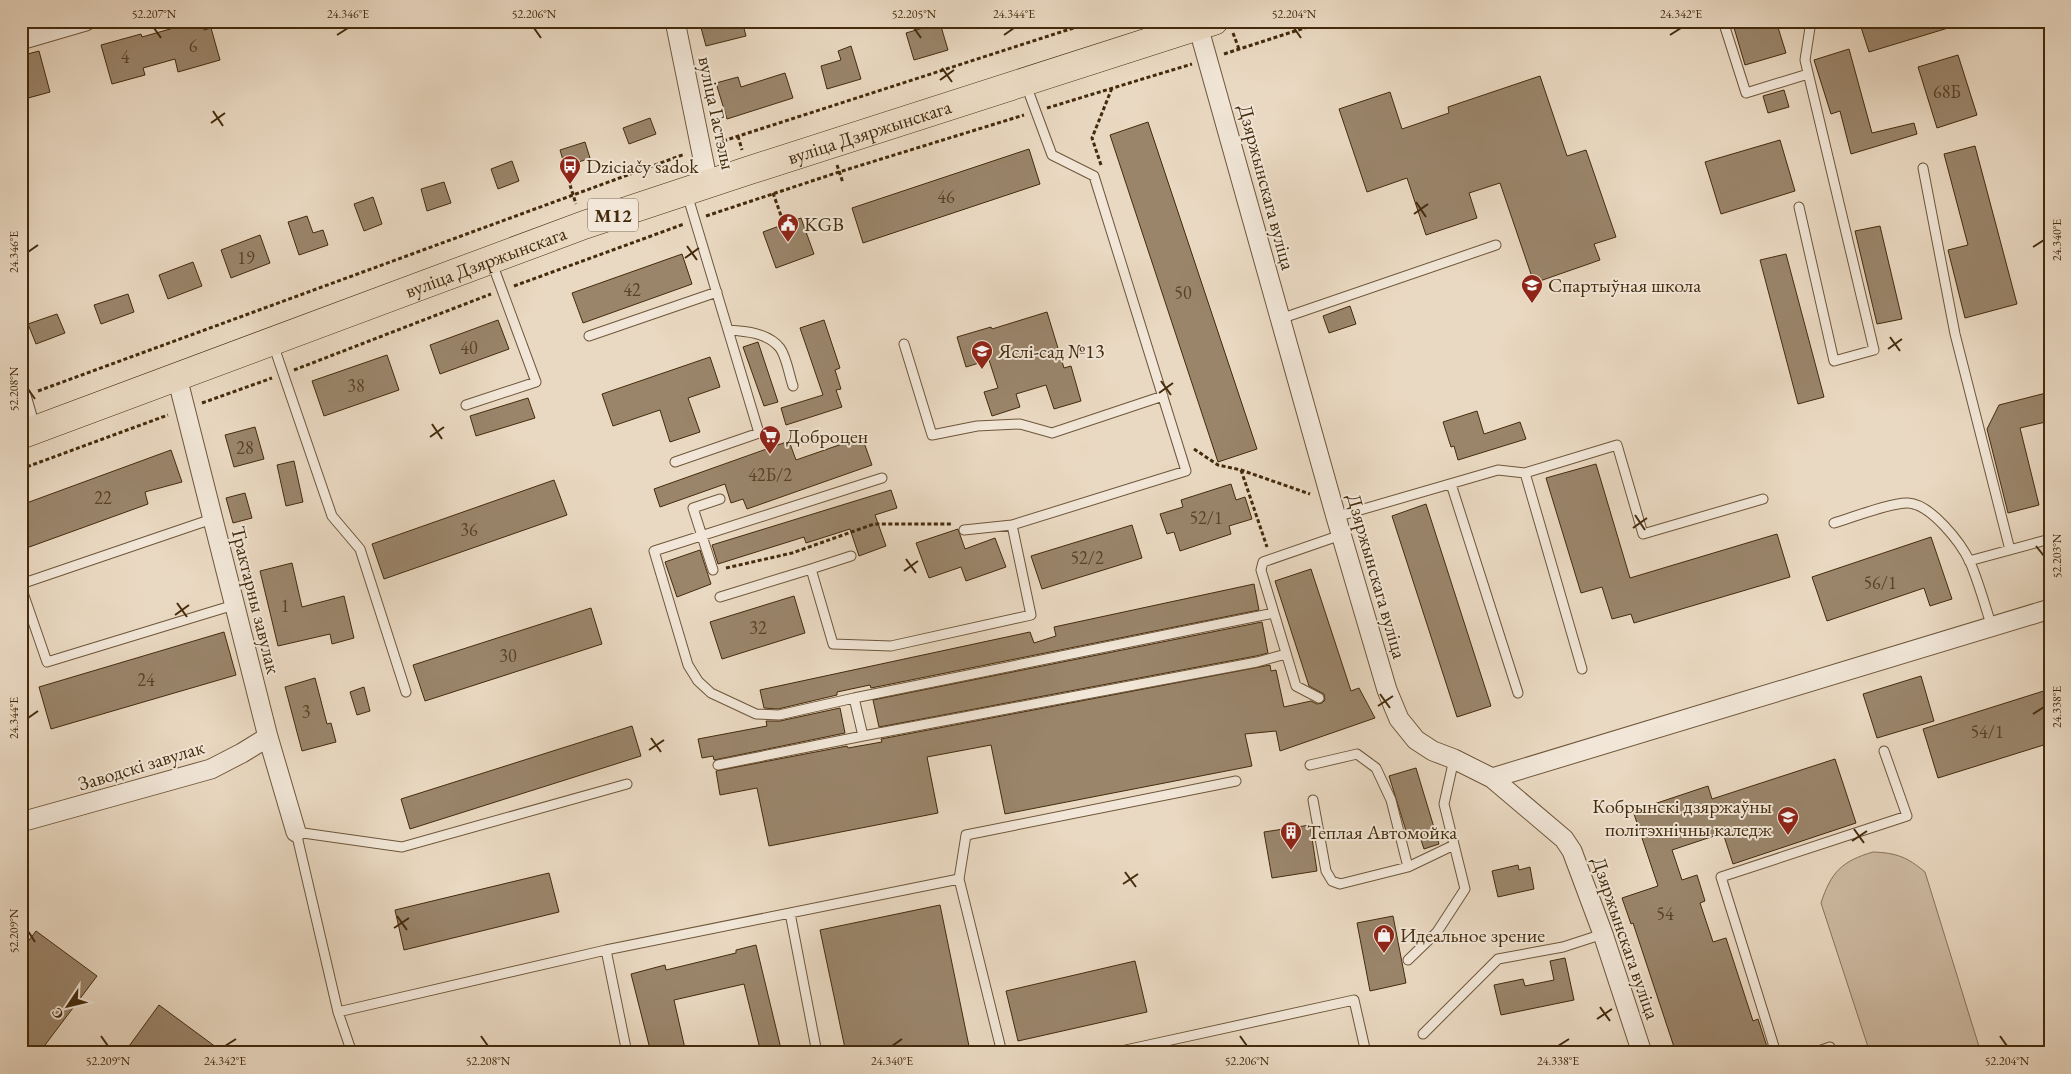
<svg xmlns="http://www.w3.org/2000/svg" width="2071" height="1074" viewBox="0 0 2071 1074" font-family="'EB Garamond',serif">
<rect width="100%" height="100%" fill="#ead9c2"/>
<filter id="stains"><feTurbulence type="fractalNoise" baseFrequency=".004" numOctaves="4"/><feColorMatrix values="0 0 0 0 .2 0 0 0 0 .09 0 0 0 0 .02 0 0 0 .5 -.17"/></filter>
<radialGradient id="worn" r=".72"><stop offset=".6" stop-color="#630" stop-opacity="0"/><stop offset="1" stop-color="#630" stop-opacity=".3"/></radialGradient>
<path fill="#cebba3" stroke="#897358" d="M1873,852C1897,853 1907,857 1925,872L1981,1053H1870L1821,903C1831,872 1842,861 1873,852Z"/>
<path fill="#9a856b" stroke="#442b0c" d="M198,21H201L204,30L211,28L220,60L178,72L175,59L143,68L145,75L112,84L101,45L141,34L142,37Z
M712,21H742L746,36L706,46L700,24Z
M1732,21H1776L1786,53L1745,65Z
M1859,21H1957L1958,25L1869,52Z
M940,23L948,50L914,60L906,33Z
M851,46L861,79L827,89L821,66L841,60L838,51Z
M1849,49L1872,133L1914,123L1917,134L1851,154L1840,111L1831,114L1814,60Z
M39,51L50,92L21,100V64L26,62L24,55Z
M1958,55L1977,115L1937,128L1918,67Z
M785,73L793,98L727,119L716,83L738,77L741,87Z
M1540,76L1567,156L1586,150L1616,237L1594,244L1600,260L1534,283L1500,183L1469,193L1477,218L1426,235L1407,178L1367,192L1339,109L1390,92L1402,129L1449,113L1448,107Z
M1784,90L1789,107L1768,113L1763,96Z
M650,118L656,134L629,144L623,128Z
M1148,122L1257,449L1218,462L1110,135Z
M1780,140L1795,191L1721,214L1705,162Z
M585,142L590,158L565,167L560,150Z
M1975,146L2017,304L1965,318L1948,250L1968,245L1944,154Z
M1029,149L1040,184L863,243L852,208Z
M512,161L519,181L498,189L491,169Z
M444,182L451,203L427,211L421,189Z
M373,197L382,224L364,231L354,204Z
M307,216L313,233L323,230L328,245L299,255L288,222Z
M801,218L814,254L776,268L763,232Z
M1880,226L1902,319L1877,324L1855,231Z
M260,235L270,263L231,278L221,250Z
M682,254L692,284L583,323L572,293Z
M1786,254L1824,397L1798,404L1760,260Z
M193,262L202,286L168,299L159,275Z
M128,294L134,312L101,324L94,305Z
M1350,306L1356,324L1329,333L1323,316Z
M1047,312L1064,368L1071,366L1081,401L1054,409L1046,385L1016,394L1020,407L992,416L984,392L998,388L989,360L966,367L957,337L991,327L992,329Z
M57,314L65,333L36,344L28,324Z
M498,320L509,349L440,374L430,345Z
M824,320L840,368L835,370L841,389L836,390L842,407L786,425L781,408L823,395L800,328Z
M758,342L778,402L764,406L743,347Z
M387,355L399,390L324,416L312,381Z
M710,357L720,387L688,398L700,432L670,442L660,410L613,426L602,394Z
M2050,392V421L2020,428L2039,505L2008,513L1987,429L1999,405Z
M528,398L535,418L476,436L470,416Z
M1477,411L1484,434L1520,422L1526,439L1458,460L1454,446L1451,447L1443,422Z
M255,427L264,459L234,467L225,435Z
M862,437L872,465L747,509L743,499L731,503L725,484L660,507L654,489L789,441L796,460Z
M171,450L182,482L145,492L148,504L21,550V505Z
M294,461L303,502L286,506L277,465Z
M1596,464L1630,578L1777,534L1790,577L1634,623L1631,614L1612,619L1602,587L1581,593L1546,478Z
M554,480L567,515L384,579L372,544Z
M1231,484L1236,500L1245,497L1252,519L1229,526L1231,534L1180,551L1174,532L1167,534L1160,514L1183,507L1181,500Z
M891,490L897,508L875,515L886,546L859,556L850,529L806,543L804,537L718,564L712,545Z
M245,493L252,518L233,523L226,498Z
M1426,504L1491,706L1457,717L1392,516Z
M1132,525L1142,558L1042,589L1031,556Z
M958,529L965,549L995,538L1006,567L966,581L961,567L929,578L916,543Z
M1931,537L1952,599L1930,606L1924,588L1827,621L1812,577Z
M700,550L711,584L677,597L665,562Z
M292,563L302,607L344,596L354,638L332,644L330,634L278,646L260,571Z
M1311,569L1351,691L1359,688L1375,718L1280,751L1276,731L1245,734L1252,766L1005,814L991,745L927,757L938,813L769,846L757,788L720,795L716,771L847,746L848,748L882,742L881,739L1270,665L1271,671L1276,670L1284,707L1311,701L1317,704L1322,703L1325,700L1324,694L1309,686L1275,581Z
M1254,584L1259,610L871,688L870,685L837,692V695L778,709L764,708L760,690L1030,632L1034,643L1056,636L1054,627Z
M794,596L805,633L722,659L710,622Z
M591,608L602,644L425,701L413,665Z
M1262,622L1268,653L1256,656L879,727L873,700Z
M224,632L236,675L51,729L39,687Z
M1921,676L1934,721L1877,738L1863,694Z
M315,678L327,724L331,723L336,742L302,751L285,687Z
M364,687L370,711L357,715L350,692Z
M2050,689V743L1938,778L1923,729Z
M840,708L845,733L714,760L713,756L702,758L698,739L767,726L766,721H780Z
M632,726L641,756L410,829L401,799Z
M1835,759L1856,823L1733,864L1723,833L1672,850L1682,880L1697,875L1705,901L1700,903L1713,942L1726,938L1753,1021L1758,1019L1769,1053H1749L1747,1047L1728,1053H1676L1633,923L1631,924L1622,898L1658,886L1633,811L1708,786L1712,799Z
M1416,768L1439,844L1424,849L1418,831L1407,834L1389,776Z
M1310,825L1317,871L1272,878L1264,832Z
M1518,865L1519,870L1530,867L1534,889L1498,897L1492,871Z
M549,873L559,912L404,950L395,910Z
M940,905L970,1051L961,1053H846L820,930Z
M1393,916L1406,983L1370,991L1357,923Z
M36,931L97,976L39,1053H21V951Z
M756,945L782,1053H761L744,984L674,1000L686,1053H651L631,974L665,965L666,970L736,953V950Z
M1565,958L1574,1000L1501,1015L1494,985L1523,979L1525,986L1554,980L1550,961Z
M1135,961L1147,1012L1018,1041L1006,991Z
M159,1005L224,1053H124Z"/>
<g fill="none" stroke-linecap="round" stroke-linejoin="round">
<g stroke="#6e563a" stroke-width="11">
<path id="lane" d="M1723,21L1746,93L1808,74
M1923,168L1955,334L2010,550
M1799,207L1834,361L1874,350L1805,60L1811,21
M1280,319L1496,245
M728,330C746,331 768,333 780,348C787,358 789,375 793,386
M589,336L717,292
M273,344L332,516L360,549L406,692
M904,344L932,435L977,426L1020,424L1052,433L1163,396
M466,405L536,382L492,263
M675,462L759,433L687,194
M1525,473L1582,669
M1451,484L1518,693
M1336,517L1498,470L1525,473L1617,445L1643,534L1763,499
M1834,523C1851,518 1892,502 1908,503C1931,504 1961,543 1970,562C1979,583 1985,606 1992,627
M964,530L1012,525L1186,471L1094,176L1052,155L1026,85
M1969,561L2050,539
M811,569L851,556
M713,570L693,508L720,499
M21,584L212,519
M21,587L47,662L234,605
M720,597L811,569L833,644L891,646L1031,615L1012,525
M854,698L779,715L756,714L711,693L698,681L688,665L654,551L882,478
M1319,698L1296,686L1261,570L1263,562L1341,535
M863,736L854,698L1274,613
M718,765L863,736L1257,662L1286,654
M1310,765L1357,754L1376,768L1391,800L1408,867
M1313,800L1326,871L1332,881L1340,884L1408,867L1454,845
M959,879L966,835L1236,781
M790,913L817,1053
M606,950L959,879L1002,1053
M1408,960L1437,932L1465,889L1444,804L1454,759
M338,1012L606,950L627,1053
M1423,1034L1498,959L1563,947L1603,934
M352,1053L338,1012L296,832L402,847L627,784
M1112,1053L1354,1000L1366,1053
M1776,1053L1721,877L1907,816L1884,751
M1813,1053L1830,1047"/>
</g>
<g stroke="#6e563a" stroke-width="21">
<path id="street" d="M675,21L708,183
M1198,26L1336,517L1387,690L1399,719L1416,740L1433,751L1454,759L1492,778L1564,839L1572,851L1603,934L1642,1053
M21,40L86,21
M177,377L268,737L296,832
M21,396L31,431
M1492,778L2050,609
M21,822L211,769L242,753L268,737"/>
</g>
<g stroke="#442b0c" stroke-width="29">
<g id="primary">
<path id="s1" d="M21,435L584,225L747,171L1214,21"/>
</g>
</g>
<path stroke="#442b0c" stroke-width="3" stroke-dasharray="4 2.5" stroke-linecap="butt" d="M1233,33L1239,49
M1224,54L1326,21
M1047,108L1192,64
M738,136L742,150
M717,143L1095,21
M837,165L843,183
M1101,165L1092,138L1112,88
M570,185L576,204
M773,193L784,224
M706,216L839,172L1024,115
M514,286L684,224
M294,370L491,294
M38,391L685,154
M202,403L272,378
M1194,449L1218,465L1241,470L1310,494
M21,469L168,415
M1241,470L1267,547
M726,568L792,553L874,524H953"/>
<use href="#lane" stroke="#f1e6d7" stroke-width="9"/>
<use href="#street" stroke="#f1e6d7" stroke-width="19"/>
<use href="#primary" stroke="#ead9c2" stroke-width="28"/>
</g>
<path fill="none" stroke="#442b0c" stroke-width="2" d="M154,28L161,38M534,28L541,38M914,28L921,38M1294,28L1301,38M337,35L348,28M1004,35L1014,28M1670,35L1681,28M942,68L952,82M940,80L954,70M213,111L223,126M211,123L225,113M1416,202L1426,217M1414,214L1428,204M687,246L697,260M2033,247L2044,240M28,252L38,245M685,258L699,248M1890,337L1900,351M1888,349L1902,339M1161,381L1171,395M28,389L35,399M1159,393L1173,383M432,424L442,439M430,437L444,427M1635,515L1645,530M1633,528L1647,518M2036,546L2044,556M906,559L916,573M904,571L918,561M177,603L187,617M175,615L189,605M1380,694L1390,708M1378,706L1393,696M2033,714L2044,707M28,718L38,711M651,738L661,752M649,750L664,740M1854,829L1864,843M1852,841L1867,831M1125,872L1136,887M1123,884L1138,874M397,916L407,930M394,928L409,918M28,931L35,942M1600,1007L1610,1021M1597,1019L1612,1009M101,1036L108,1046M481,1036L488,1046M1240,1036L1247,1046M2000,1036L2007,1046M225,1046L236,1039M892,1046L902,1039M1558,1046L1569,1039"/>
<defs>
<g id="bus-pin" transform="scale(1.125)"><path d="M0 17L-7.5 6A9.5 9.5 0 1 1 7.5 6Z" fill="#8f2418" stroke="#f1e6d7"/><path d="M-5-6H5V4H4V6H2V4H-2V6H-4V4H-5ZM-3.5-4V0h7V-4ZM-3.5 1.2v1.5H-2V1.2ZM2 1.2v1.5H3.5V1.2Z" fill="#fff"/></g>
<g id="civic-pin" transform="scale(1.125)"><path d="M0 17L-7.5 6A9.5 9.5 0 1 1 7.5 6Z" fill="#8f2418" stroke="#f1e6d7"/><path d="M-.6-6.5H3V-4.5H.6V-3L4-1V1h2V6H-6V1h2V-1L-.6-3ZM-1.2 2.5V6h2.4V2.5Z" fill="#fff"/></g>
<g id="school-pin" transform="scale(1.125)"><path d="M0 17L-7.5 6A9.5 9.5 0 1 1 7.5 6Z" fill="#8f2418" stroke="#f1e6d7"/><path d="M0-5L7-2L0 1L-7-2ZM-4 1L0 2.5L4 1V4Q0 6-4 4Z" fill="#fff"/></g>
<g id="supermarket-pin" transform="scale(1.125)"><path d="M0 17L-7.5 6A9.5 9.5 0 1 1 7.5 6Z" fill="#8f2418" stroke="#f1e6d7"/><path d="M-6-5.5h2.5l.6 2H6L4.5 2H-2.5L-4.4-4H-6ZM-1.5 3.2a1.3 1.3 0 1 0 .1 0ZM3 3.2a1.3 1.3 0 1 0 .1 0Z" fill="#fff"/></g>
<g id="university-pin" transform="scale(1.125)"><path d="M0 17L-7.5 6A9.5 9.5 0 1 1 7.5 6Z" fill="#8f2418" stroke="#f1e6d7"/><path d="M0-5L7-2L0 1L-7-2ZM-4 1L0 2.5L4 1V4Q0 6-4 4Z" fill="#fff"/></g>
<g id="building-pin" transform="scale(1.125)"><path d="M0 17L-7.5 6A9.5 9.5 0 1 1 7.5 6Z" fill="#8f2418" stroke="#f1e6d7"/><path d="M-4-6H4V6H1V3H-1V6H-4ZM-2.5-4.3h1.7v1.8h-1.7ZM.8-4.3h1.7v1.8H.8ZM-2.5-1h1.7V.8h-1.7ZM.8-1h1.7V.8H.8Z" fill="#fff"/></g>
<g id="shop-pin" transform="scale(1.125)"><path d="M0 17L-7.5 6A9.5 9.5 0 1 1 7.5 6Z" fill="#8f2418" stroke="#f1e6d7"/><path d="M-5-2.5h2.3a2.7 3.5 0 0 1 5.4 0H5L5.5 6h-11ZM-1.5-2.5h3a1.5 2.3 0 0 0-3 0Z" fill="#fff"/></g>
</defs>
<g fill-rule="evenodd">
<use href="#bus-pin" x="570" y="166"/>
<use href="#civic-pin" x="788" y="224"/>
<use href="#school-pin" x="1532" y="285"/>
<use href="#school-pin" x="982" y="351"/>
<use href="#supermarket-pin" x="770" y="436"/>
<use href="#university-pin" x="1788" y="817"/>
<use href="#building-pin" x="1291" y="832"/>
<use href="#shop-pin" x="1384" y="935"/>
</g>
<g text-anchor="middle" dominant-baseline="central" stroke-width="4" stroke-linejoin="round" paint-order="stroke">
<g font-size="18" fill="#5a4224">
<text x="193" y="45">6</text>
<text x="125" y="56">4</text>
<text x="1947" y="91">68Б</text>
<text x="946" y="196">46</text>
<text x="246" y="257">19</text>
<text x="632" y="289">42</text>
<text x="1183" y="292">50</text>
<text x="469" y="347">40</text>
<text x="356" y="385">38</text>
<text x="245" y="447">28</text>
<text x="770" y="474">42Б/2</text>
<text x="103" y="497">22</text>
<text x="1206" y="517">52/1</text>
<text x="469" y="529">36</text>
<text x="1087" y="557">52/2</text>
<text x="1880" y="582">56/1</text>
<text x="285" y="605">1</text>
<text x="758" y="627">32</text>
<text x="508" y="655">30</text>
<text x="146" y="679">24</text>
<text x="306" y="711">3</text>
<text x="1987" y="731">54/1</text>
<text x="1665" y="913">54</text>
</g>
<rect fill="#f1e6d7" stroke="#786349" stroke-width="1" x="588" y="198.5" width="50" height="33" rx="4"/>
<g font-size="19" font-weight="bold" fill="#442b0c">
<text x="613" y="215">М12</text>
</g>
<g font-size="20" fill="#442b0c" stroke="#f1e6d7">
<text transform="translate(717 113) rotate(78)">вуліца Гастэлы</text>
<text stroke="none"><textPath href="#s1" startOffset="901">вуліца Дзяржынскага</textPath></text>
<text transform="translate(1267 187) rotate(75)">Дзяржынскага вуліца</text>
<text stroke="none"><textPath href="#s1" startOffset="496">вуліца Дзяржынскага</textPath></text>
<text transform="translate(1377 576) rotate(74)">Дзяржынскага вуліца</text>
<text transform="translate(256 600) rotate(76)">Трактарны завулак</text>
<text transform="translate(141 765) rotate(-17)">Заводскі завулак</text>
<text transform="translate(1626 938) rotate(71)">Дзяржынскага вуліца</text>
</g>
<g font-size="20" fill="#442b0c" stroke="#f1e6d7" text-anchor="start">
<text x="586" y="166">Dziciačy sadok</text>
<text x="804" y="224">KGB</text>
<text x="1548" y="285">Спартыўная школа</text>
<text x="998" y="351">Яслі-сад №13</text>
<text x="786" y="436">Доброцен</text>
<text x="1772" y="806" text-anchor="end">Кобрынскі дзяржаўны<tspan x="1772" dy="23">політэхнічны каледж</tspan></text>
<text x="1307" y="832">Теплая Автомойка</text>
<text x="1400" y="935">Идеальное зрение</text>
</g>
</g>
<rect width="2071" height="1074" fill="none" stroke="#ead9c2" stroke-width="55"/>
<g transform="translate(68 1006) rotate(235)" stroke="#f1e6d7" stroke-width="4" paint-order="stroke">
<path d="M0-4L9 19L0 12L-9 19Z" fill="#442b0c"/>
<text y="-8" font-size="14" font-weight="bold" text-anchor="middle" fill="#442b0c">С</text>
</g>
<rect x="28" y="28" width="2016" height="1018" fill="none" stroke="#442b0c" stroke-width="2"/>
<g font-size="12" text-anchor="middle" fill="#442b0c">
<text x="154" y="18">52.207°N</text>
<text x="348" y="18">24.346°E</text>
<text x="534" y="18">52.206°N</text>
<text x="914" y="18">52.205°N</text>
<text x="1014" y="18">24.344°E</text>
<text x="1294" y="18">52.204°N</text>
<text x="1681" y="18">24.342°E</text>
<text transform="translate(2057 240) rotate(-90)" y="4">24.340°E</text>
<text transform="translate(14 252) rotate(-90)" y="4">24.346°E</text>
<text transform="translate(14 389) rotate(-90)" y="4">52.208°N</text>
<text transform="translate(2057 556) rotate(-90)" y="4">52.203°N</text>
<text transform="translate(2057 707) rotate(-90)" y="4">24.338°E</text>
<text transform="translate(14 718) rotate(-90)" y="4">24.344°E</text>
<text transform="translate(14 931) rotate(-90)" y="4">52.209°N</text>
<text x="108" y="1065">52.209°N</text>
<text x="225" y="1065">24.342°E</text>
<text x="488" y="1065">52.208°N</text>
<text x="892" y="1065">24.340°E</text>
<text x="1247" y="1065">52.206°N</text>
<text x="1558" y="1065">24.338°E</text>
<text x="2007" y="1065">52.204°N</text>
</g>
<rect width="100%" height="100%" filter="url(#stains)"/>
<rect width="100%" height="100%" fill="url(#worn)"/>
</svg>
